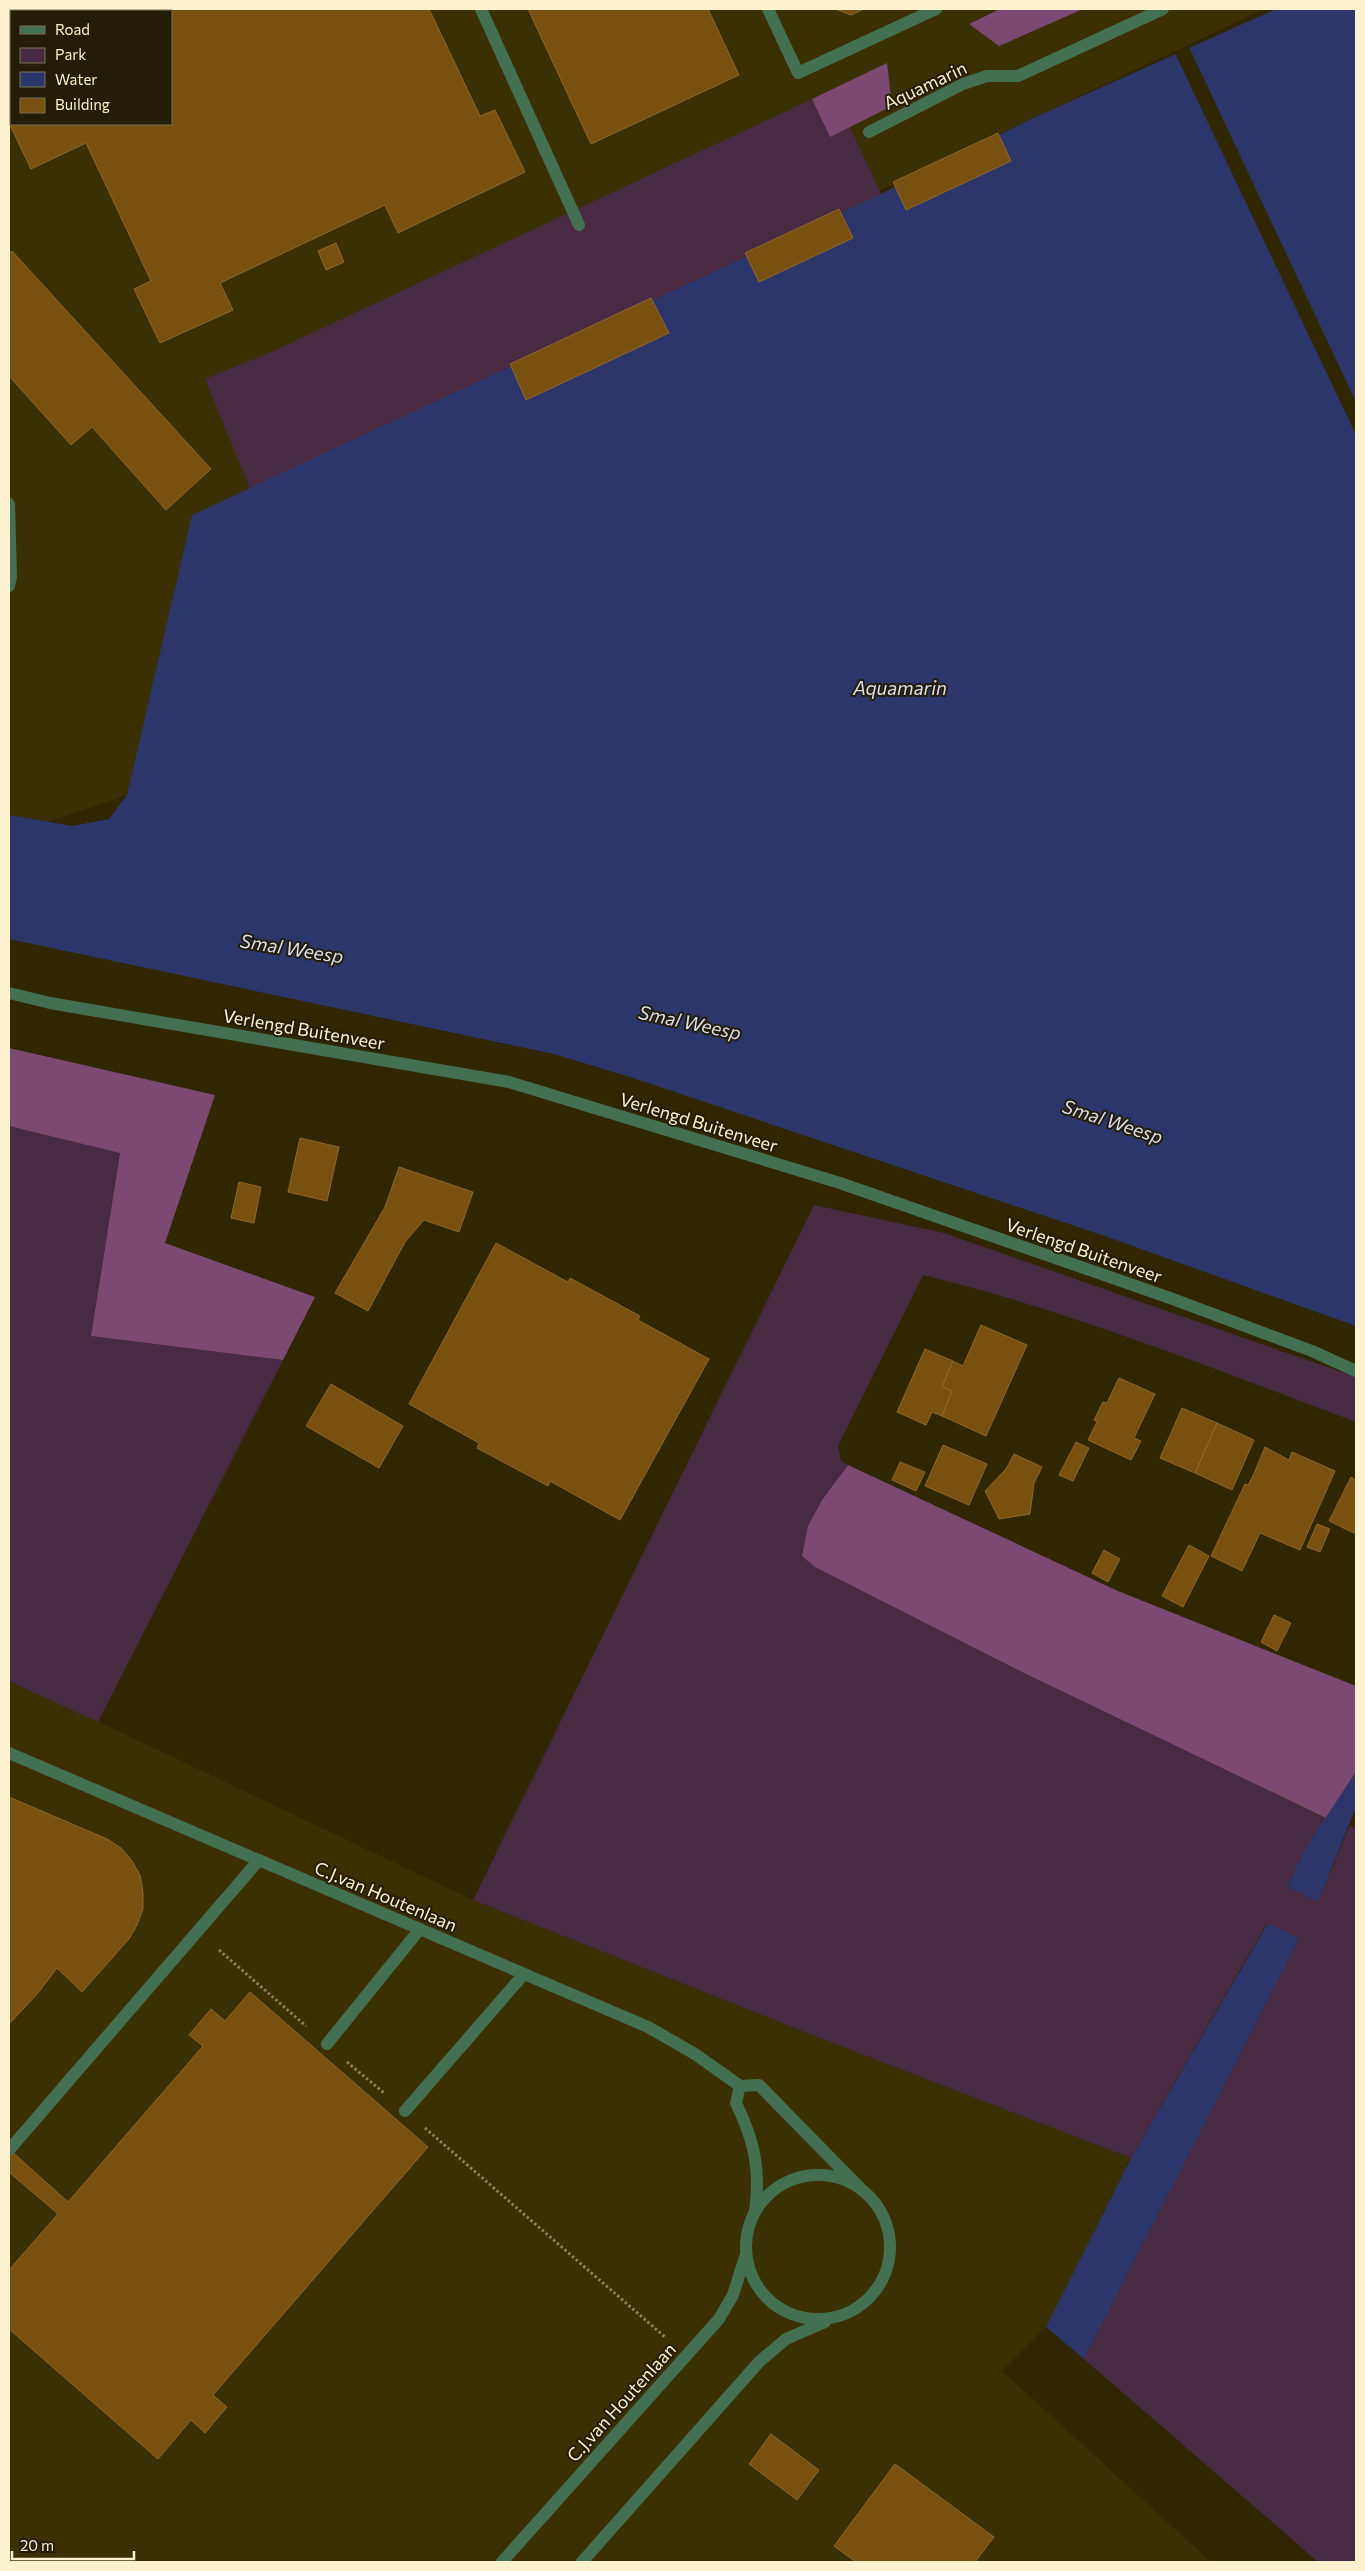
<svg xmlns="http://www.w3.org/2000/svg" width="1365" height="2571" viewBox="0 0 1365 2571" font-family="Commissioner,sans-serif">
<rect width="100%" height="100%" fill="#302600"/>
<path fill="#3b3003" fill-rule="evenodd" d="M9,9H1264L193,515L127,795L46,822L9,815ZM11,11H171V124H11Z
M9,1681L72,1709L475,1901L825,2040L1131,2158L1046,2327L1002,2371L1211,2562H9Z"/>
<path fill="#482a42" d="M812,99L830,137L850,127L881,194L250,489L205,379L269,353Z
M9,1126L120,1152L91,1336L283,1360L98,1722L9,1681Z
M814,1205L944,1233L1356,1377V1422C1214,1369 1071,1311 923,1275L838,1446L841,1461L848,1465L822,1500L808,1526L816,1567L1024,1673L1326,1818L1308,1844L1287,1886L1318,1902L1350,1825L1356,1829V2562H1318L1084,2359L1299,1939L1267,1923L1131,2158L825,2040L473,1900Z"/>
<path fill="#7c4973" d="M1000,9H1083L999,46L969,24Z
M887,63L892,106L830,137L812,99Z
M9,1048L215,1095L165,1243L315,1297L283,1360L91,1336L120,1153L9,1126Z
M848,1465L1118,1591L1356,1686V1772L1326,1818L1024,1673L815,1567L802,1556L808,1526L822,1500Z"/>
<path fill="#2d366a" d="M1276,9H1356V1326L1102,1235L633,1078L554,1054L9,939V815L72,826L109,819L127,795L192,515L881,194L1031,119Z
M1356,1772V1807L1318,1902L1287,1886L1308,1844Z
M1268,1923L1299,1939L1084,2359L1046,2327L1131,2158Z"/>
<path fill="#302600" d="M1189,47L1356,402V435L1175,53Z"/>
<path fill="#785110" stroke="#90672b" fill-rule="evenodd" d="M9,9H429L480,116L495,110L525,172L398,233L385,205L220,283L233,310L160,343L134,289L151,281L86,143L31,169L9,123ZM11,11H171V124H11Z
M528,9H708L739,75L591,144Z
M835,9H864L851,15Z
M998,133L1011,161L906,210L893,182Z
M839,209L853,238L759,282L745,253Z
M336,243L344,262L326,270L318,251Z
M12,251L211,469L166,510L92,427L71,445L9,376V255Z
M651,298L669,333L526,400L510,364Z
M300,1138L339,1147L327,1201L288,1192Z
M399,1167L473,1192L459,1232L424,1220L405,1242L368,1311L335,1293L385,1207Z
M239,1182L261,1187L254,1223L231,1218Z
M496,1243L568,1282L570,1278L640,1316L638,1320L709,1359L620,1520L550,1481L548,1486L477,1448L479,1443L409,1404Z
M981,1325L1027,1345L986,1436L942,1416L952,1391L942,1387L953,1361L963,1366Z
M925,1349L953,1361L942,1387L952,1391L942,1416L932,1412L926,1425L897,1412Z
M1119,1378L1155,1394L1134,1438L1141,1441L1131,1460L1088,1440L1097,1422L1094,1420L1103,1402L1107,1403Z
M331,1384L403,1426L379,1468L306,1426Z
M1182,1408L1217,1423L1195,1473L1160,1458Z
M1217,1423L1254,1440L1232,1490L1195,1473Z
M1076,1442L1089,1448L1073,1481L1059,1475Z
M943,1445L987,1464L969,1505L925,1486Z
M1265,1447L1289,1460L1292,1452L1335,1471L1300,1550L1260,1533L1242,1571L1211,1556L1245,1484L1248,1485L1253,1476Z
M1014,1454L1042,1467L1034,1483L1030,1514L999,1519L985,1491L1006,1469Z
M900,1462L925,1472L916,1491L892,1480Z
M1351,1477L1356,1480V1534L1329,1521Z
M1317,1524L1330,1529L1320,1552L1307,1547Z
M1189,1545L1209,1556L1183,1607L1162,1596Z
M1104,1550L1120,1559L1108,1582L1092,1573Z
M1274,1615L1291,1623L1277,1651L1261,1642Z
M9,1797L107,1839L121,1848L132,1861L140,1875L143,1892V1909L137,1925L129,1939L82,1992L57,1968L38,1993L9,2024Z
M250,1992L428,2147L213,2395L227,2407L205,2433L191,2420L158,2459L9,2329V2270L58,2214L9,2172V2149L68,2202L203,2046L189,2035L211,2009L225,2021Z
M771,2434L819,2470L797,2500L749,2464Z
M895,2464L994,2537L975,2562H856L834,2546Z"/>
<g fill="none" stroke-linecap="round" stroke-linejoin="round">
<path stroke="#8b815d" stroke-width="3" stroke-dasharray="2.5 2.5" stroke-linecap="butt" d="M219,1950L306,2026
M347,2062L384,2093
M425,2128L665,2337"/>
<path stroke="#447052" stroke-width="12" d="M481,9L579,225
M9,504L11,576L9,586
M327,2044L420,1929
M405,2111L524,1974
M9,2150L259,1860"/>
<path stroke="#447052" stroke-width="12" d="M768,9L798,73L936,9
M869,132L963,84L987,76H1018L1163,9
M9,993L50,1003L509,1082L840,1183L1170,1298L1312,1351L1356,1371
M9,1753L648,2027L695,2054L740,2086L759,2085L860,2188
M740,2086L736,2103C754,2140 761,2170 755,2211
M746 2247a72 72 0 1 1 144 0a72 72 0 1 1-144 0Z
M502,2562L719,2319L733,2295L746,2254
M582,2562L759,2362L786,2339L825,2322"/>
</g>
<g text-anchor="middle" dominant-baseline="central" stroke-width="4" stroke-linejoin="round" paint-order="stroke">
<g font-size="18" fill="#fcf2d0" stroke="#231d07">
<text transform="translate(925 85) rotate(-25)">Aquamarin</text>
<text transform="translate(304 1029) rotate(10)">Verlengd Buitenveer</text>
<text transform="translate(699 1122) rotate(17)">Verlengd Buitenveer</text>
<text transform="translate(1084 1250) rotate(19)">Verlengd Buitenveer</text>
<text transform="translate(386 1896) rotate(23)">C.J.van Houtenlaan</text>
<text transform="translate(621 2402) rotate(-48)">C.J.van Houtenlaan</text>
</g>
<g font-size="19" font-style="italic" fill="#dadef0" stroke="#231d07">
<text x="900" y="687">Aquamarin</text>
<text transform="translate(292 948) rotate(9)">Smal Weesp</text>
<text transform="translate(690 1022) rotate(12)">Smal Weesp</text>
<text transform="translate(1113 1121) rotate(18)">Smal Weesp</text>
</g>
</g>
<rect width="1365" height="2571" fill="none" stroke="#fcf2d0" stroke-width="20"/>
<rect x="10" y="10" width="162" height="115" fill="#231d07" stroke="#7a7257"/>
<rect x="20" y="26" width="25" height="8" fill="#447052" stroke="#7a7257"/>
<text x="55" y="35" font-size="15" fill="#fcf2d0">Road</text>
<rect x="20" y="48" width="25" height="15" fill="#482a42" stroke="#7a7257"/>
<text x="55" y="60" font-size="15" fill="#fcf2d0">Park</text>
<rect x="20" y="72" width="25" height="15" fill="#2d366a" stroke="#7a7257"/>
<text x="55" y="85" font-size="15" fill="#fcf2d0">Water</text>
<rect x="20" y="98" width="25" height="15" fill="#785110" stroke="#7a7257"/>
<text x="55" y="110" font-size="15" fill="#fcf2d0">Building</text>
<path d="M12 2551v8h122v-8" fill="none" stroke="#fcf2d0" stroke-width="2.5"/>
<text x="20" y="2551" font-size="15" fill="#fcf2d0" stroke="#231d07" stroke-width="4" paint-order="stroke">20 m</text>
</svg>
